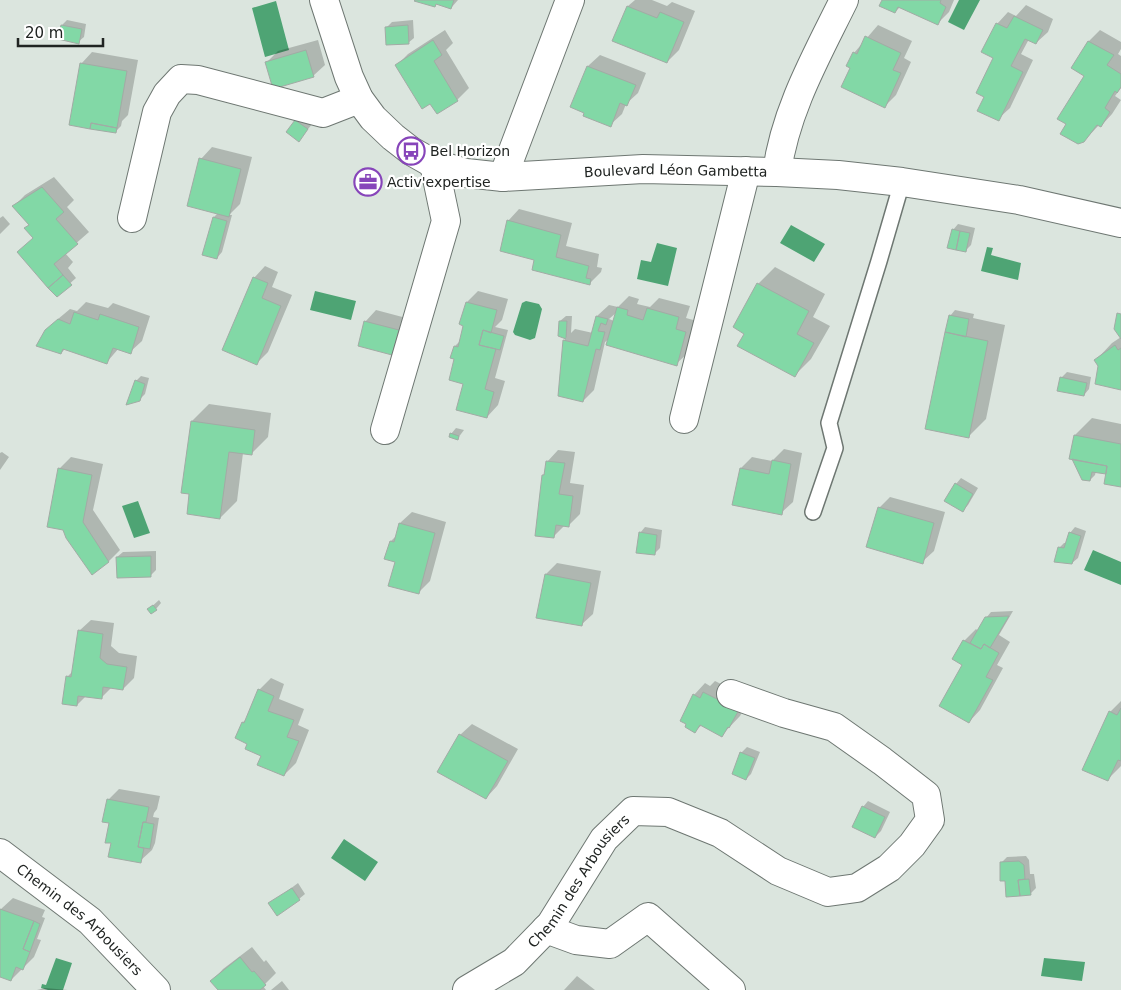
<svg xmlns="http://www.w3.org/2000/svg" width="1121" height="990" viewBox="0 0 1121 990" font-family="'DejaVu Sans',sans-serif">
<rect width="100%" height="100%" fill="#dbe5de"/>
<path fill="#4ea474" d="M959,0H980L964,30L948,22Z
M276,1L289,50L265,57L252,8Z
M791,225L825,244L814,262L780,243Z
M657,243L677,248L668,286L637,279L641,260L651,262Z
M987,247L993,248L991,255L1021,263L1018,280L981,271Z
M315,291L356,301L351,320L310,310Z
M526,301L539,304L542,309L535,338L530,340L515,335L513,332L522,303Z
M138,501L150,533L134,538L122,506Z
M1093,550L1121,562V585L1084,570Z
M344,839L378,862L365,881L331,858Z
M56,958L72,963L63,990H48L41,988L42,984L46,985Z
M1044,958L1085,962L1082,981L1041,976Z"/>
<path fill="#0003" fill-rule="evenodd" d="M416,0H458L451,8L437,3L434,6Z
M635,0H652L667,6L672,2L695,11L679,50L667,62L614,40L628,6Z
M883,0H954L949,12L937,24L900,7L895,12Z
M1026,5L1053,19L1048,32L1036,43L1029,39L1021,54L1033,60L1010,108L998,119L986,97L995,58L997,24L1008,12L1016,16Z
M67,20L86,24L84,37L78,42L62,25Z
M413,20L414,38L408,43L387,27L392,22Z
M878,25L912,41L904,58L911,62L896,95L885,106L852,67L854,53Z
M445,30L453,43L446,50L469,88L457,100L437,113L430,102L397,65L408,54Z
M1100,30L1121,42V49L1118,54L1121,56V88L1115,96L1121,100L1112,114L1101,126L1099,125L1084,141L1068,124L1086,76L1073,67L1089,41Z
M318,40L325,65L313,76L266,63L278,51Z
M92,52L138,60L128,115L122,121L121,126L115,132L81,64Z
M600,55L646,73L638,93L626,104L622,114L610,125L586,112L571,107L588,66Z
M301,115L313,123L299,140L288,132Z
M212,147L252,157L240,204L229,215H232L222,252L217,258L214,217L218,213L201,159Z
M54,177L74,200L67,207L89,232L65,253L73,262L68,268L76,278L57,295L30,225L14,206L25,195Z
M519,209L572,223L566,246L599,254L597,267L602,268L601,272L589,284L508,221Z
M3,216L10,224L0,234V218Z
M958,224L975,228L971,245L965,251L953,230Z
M265,266L278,272L272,287L292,295L268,352L257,363L254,278Z
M775,267L825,294L813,317L830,326L811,359L794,376L746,333L734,327L758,284Z
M478,291L508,299L502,320L495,327L508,330L495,378L505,381L498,405L487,417L464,383L456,358L452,357L455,346L461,340L467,302Z
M629,296L639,299L637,304L650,307L659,298L690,306L686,318L697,321L688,353L676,364L609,339L605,342L594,390L583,401L564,340L567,338L559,335L560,321L566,316H572L571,333L575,329L593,333L597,316L609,305L618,307ZM617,312L614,321L609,319Z
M86,302L108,308L113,303L150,316L142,341L130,352L119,348L107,362L66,348L61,353L58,319L70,309L77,311Z
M376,310L410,319L403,343L392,354L365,322Z
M955,310L974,314L973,318L1005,325L986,419L969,436L950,316Z
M1121,337V389L1096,360L1112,343Z
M1067,372L1091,377L1089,389L1084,395L1061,378Z
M141,376L149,378L145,394L139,400L136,381Z
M209,404L271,413L268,437L251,454L243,453L237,501L220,518L191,493L192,421Z
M1092,418L1121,424V486L1107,473L1096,471L1095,475L1090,480L1071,458L1075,435Z
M456,428L464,430L458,438L451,434Z
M784,449L802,453L793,502L781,513L741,468L752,457L772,461Z
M558,450L575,452L570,483L584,485L580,514L569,525H565L553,537L543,475L546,472L547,462Z
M2,452L9,457L0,470V453Z
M71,457L103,464L93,510L120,550L109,561L92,573L59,469Z
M961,478L978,488L968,505L962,511L956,484Z
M890,497L945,512L934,551L922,562L879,508Z
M412,512L446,522L430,581L418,593L396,561L391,541L397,535L400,523Z
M645,527L662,530L660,548L654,554L640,533Z
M1075,527L1086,531L1078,558L1072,563L1059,548L1064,543H1067L1070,533Z
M156,551V570L151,575L117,557L123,552Z
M557,563L601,571L593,614L581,625L546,574Z
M159,600L161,603L156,609H149Z
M1013,611L999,635L1010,642L997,665L1003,668L980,710L969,722L964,664L954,658L964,641L976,629L978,631L986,618L991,612Z
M91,620L114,623L111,646L119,653L137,656L134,678L123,689L112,687L101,698L86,696L77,705L67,677L73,671L79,631Z
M271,678L284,684L279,699L304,709L298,725L309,730L296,763L284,775L249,743L237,738L243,722L248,718L259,690Z
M715,681L739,693L751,696L740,716L722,735L702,725L695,731L694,695L705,683L710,686Z
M1121,701V766L1107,780L1110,712Z
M472,724L518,749L497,786L486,798L460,735Z
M747,747L760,752L751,774L746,779L733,774L742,752Z
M119,789L160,796L157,809L154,813L153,817L159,818L155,843L152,850L140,861L113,842L108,800Z
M868,801L890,812L881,831L875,837L863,807Z
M1026,856L1029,860L1030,874H1034L1036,888L1030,894L1006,880L1001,863L1007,857Z
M298,883L305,894L299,899L270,904Z
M13,898L45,910L42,917L45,918L37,939L41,940L34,957L11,980L0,975V913L1,909Z
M252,947L264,962L266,960L276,973L263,986L266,990H219L212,981L223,969Z
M577,976L595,990H564Z
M282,981L289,990H271Z
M45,988L68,990H37Z"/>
<path fill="#82d8a6" stroke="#a2aba5" d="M415,0H454L451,9L436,4L435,7L414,1Z
M882,0H941L940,3L946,7L938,25L898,7L895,13L879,6Z
M627,6L657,18L660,12L684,22L667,63L612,41Z
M1014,16L1043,30L1036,44L1025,39L1011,66L1023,72L999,121L977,111L984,97L976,93L993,58L981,52L996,23L1007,28Z
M61,25L82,29L79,44L58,39Z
M408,25L409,44L386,45L385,27Z
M865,36L901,53L893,70L901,73L885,108L841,87L850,68L846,66L853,52L857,54Z
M433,40L442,55L434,61L458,101L437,114L430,104L422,109L395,65Z
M1088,41L1114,55L1107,65L1121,74V87L1117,93L1115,91L1105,108L1110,112L1101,127L1097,125L1084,142L1078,144L1060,134L1066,124L1057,119L1084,76L1071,68Z
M306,50L314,77L273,89L265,62Z
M80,63L127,71L117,128L91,123L90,129L69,125Z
M587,66L636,85L627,106L620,103L611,127L583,116L584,113L570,107Z
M295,120L308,129L299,142L286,132Z
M91,123L117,128L116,133L90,129Z
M199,158L241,169L229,217L187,206Z
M42,187L64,212L56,219L78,244L54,264L63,275L48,288L17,252L33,238L24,228L29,225L12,206Z
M213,217L227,221L217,259L202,255Z
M507,220L561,235L556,257L589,266L586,278L591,279L590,285L532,270L534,260L500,251Z
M952,229L960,231L956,250L947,248Z
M960,231L970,233L966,252L956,250Z
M63,275L72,285L57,297L48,288Z
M253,277L268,283L262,298L281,306L257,365L222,350Z
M757,283L809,311L797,334L814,343L795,377L737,346L744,334L733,327Z
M466,302L497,310L491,333L483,330L479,345L496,349L485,389L494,392L487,418L456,410L463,384L449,380L454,359L450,358L454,346L458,347L463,326L459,324Z
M617,307L628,310L627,315L643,320L647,308L679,317L676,329L686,332L677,366L606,345Z
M74,312L98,320L100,314L139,327L131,354L113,348L107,364L63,349L61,354L36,346L45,330L58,319L70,324Z
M1117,313L1121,314V339L1114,329Z
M949,315L969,319L966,337L945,332Z
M596,316L608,319L606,325L601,323L598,331L605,332L600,350L596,349L583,402L558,396L563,340L588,346Z
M364,321L399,330L392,355L358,346Z
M559,321H567L566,339L558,336Z
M483,330L504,336L500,350L479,345Z
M945,332L988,341L969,438L925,429Z
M1115,345L1118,350L1121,348V390L1095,384L1098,366L1094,360Z
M1060,377L1087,383L1084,396L1057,391Z
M135,380L145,384L140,401L126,405Z
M191,421L255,430L252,455L229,452L220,519L187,514L189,494L181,493Z
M450,433L459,436L458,440L449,437Z
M1074,435L1121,444V487L1104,484L1107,466L1069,459Z
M1072,459L1107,466L1106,474L1092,472L1090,481L1082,480Z
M772,460L791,464L782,515L732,505L740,468L769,474Z
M546,461L565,463L559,494L573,496L569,527L556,525L554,538L535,536L542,475H544Z
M58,468L92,475L83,522L109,562L92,575L66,538L63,530L47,527Z
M955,483L973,494L963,512L944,501Z
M878,507L934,523L923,564L866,547Z
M399,523L435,533L419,594L388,586L395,562L384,559L390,541L394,542Z
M639,532L657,535L655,555L636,553Z
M1069,532L1081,536L1072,564L1054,562L1058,547L1064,548Z
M151,556V577L117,578L116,557Z
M545,574L591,583L582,626L536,618Z
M153,605L157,610L151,614L147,609Z
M1009,616L990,648L984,644L981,649L970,643L985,617Z
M78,630L103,634L100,658L107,664L127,667L123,690L103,687L102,699L78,696L77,706L62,704L66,676L71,677Z
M963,640L981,649L984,644L999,653L986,677L993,680L969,723L939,706L962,665L952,659Z
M258,689L274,696L268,711L294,720L287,737L299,741L284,776L257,765L261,756L245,749L247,744L235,738L242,722L244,723Z
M703,692L727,704L740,708L729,728L728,727L722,737L700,725L695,733L685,727L686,724L680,721L693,694L700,698Z
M1121,708V761L1118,760L1108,781L1082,770L1109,711L1117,715Z
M459,734L508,761L486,799L437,772Z
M740,752L755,758L746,780L732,774Z
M107,799L149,807L146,822H143L138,847L144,848L141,863L108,857L111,843H105L109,823L102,822Z
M862,806L885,817L875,838L852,827Z
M143,822L154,824L150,849L138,847Z
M1019,861L1024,865L1025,879L1018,880L1020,896L1006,897L1005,881H1000V862Z
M1029,879L1031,895L1020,896L1018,880Z
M292,888L300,900L277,916L268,903Z
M0,909L34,921L23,949L30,952L23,970L16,967L11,981L0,977Z
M34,921L40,924L30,952L23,949Z
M240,957L252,972L254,971L266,985L260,990H218L210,981Z"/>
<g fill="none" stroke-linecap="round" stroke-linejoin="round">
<g stroke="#6e7772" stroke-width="18">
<path id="service" d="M813,512L835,448L829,423L879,261L902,182"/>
</g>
<g stroke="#6e7772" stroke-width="30">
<g id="minor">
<path d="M777,172C785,111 817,55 844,0"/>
<path d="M503,177L570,0"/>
<path d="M132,218L157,112L167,94L181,79L198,80L323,113L359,99"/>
<path d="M684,419L746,171"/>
<path d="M385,430L446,221L434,164"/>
<path id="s1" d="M0,853L90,921L156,990"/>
<path d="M546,929L576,940L610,944L648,917L731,990"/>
<path id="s2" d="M467,990L514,962L551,924L604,839L633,811L668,812L720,833L778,871L828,892L857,888L889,868L912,845L930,820L926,795L882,761L834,727L784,713L731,694"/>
</g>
</g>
<g stroke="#6e7772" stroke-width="30">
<g id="tertiary">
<path id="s3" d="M324,0L349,77L359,99L373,118L393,137L411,151L434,164L466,173L503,177L643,169L777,172L838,175L902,182L1019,200L1121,223"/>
</g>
</g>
<use href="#service" stroke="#fff" stroke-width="15"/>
<use href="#minor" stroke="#fff" stroke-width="28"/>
<use href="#tertiary" stroke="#fff" stroke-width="28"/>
</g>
<defs>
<g id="bus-ring" transform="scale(1.4375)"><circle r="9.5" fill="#fff" stroke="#8745ba" stroke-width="1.5"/><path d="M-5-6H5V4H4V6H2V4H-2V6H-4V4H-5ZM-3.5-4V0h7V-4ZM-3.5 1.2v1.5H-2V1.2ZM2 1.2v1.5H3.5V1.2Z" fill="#8745ba"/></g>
<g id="office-ring" transform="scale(1.4375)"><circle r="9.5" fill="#fff" stroke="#8745ba" stroke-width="1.5"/><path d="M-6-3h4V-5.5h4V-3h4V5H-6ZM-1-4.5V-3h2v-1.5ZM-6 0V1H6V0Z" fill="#8745ba"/></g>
</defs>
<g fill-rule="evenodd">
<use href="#bus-ring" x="411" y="151"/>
<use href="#office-ring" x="368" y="182"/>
</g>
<g text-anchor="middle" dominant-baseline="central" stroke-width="4.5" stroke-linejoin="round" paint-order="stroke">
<g font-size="14" fill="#202422" stroke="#fff" text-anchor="start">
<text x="430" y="151">Bel Horizon</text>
<text x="387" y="182">Activ'expertise</text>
</g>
<g font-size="14" fill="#202422" stroke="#fff">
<text stroke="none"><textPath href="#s3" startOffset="449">Boulevard Léon Gambetta</textPath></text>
<text stroke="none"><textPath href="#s2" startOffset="159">Chemin des Arbousiers</textPath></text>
<text stroke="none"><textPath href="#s1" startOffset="104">Chemin des Arbousiers</textPath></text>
</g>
</g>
<path d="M18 38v8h85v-8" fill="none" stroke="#202422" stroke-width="2.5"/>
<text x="25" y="38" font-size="15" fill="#202422" stroke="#ffffff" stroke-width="4" paint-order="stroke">20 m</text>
</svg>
